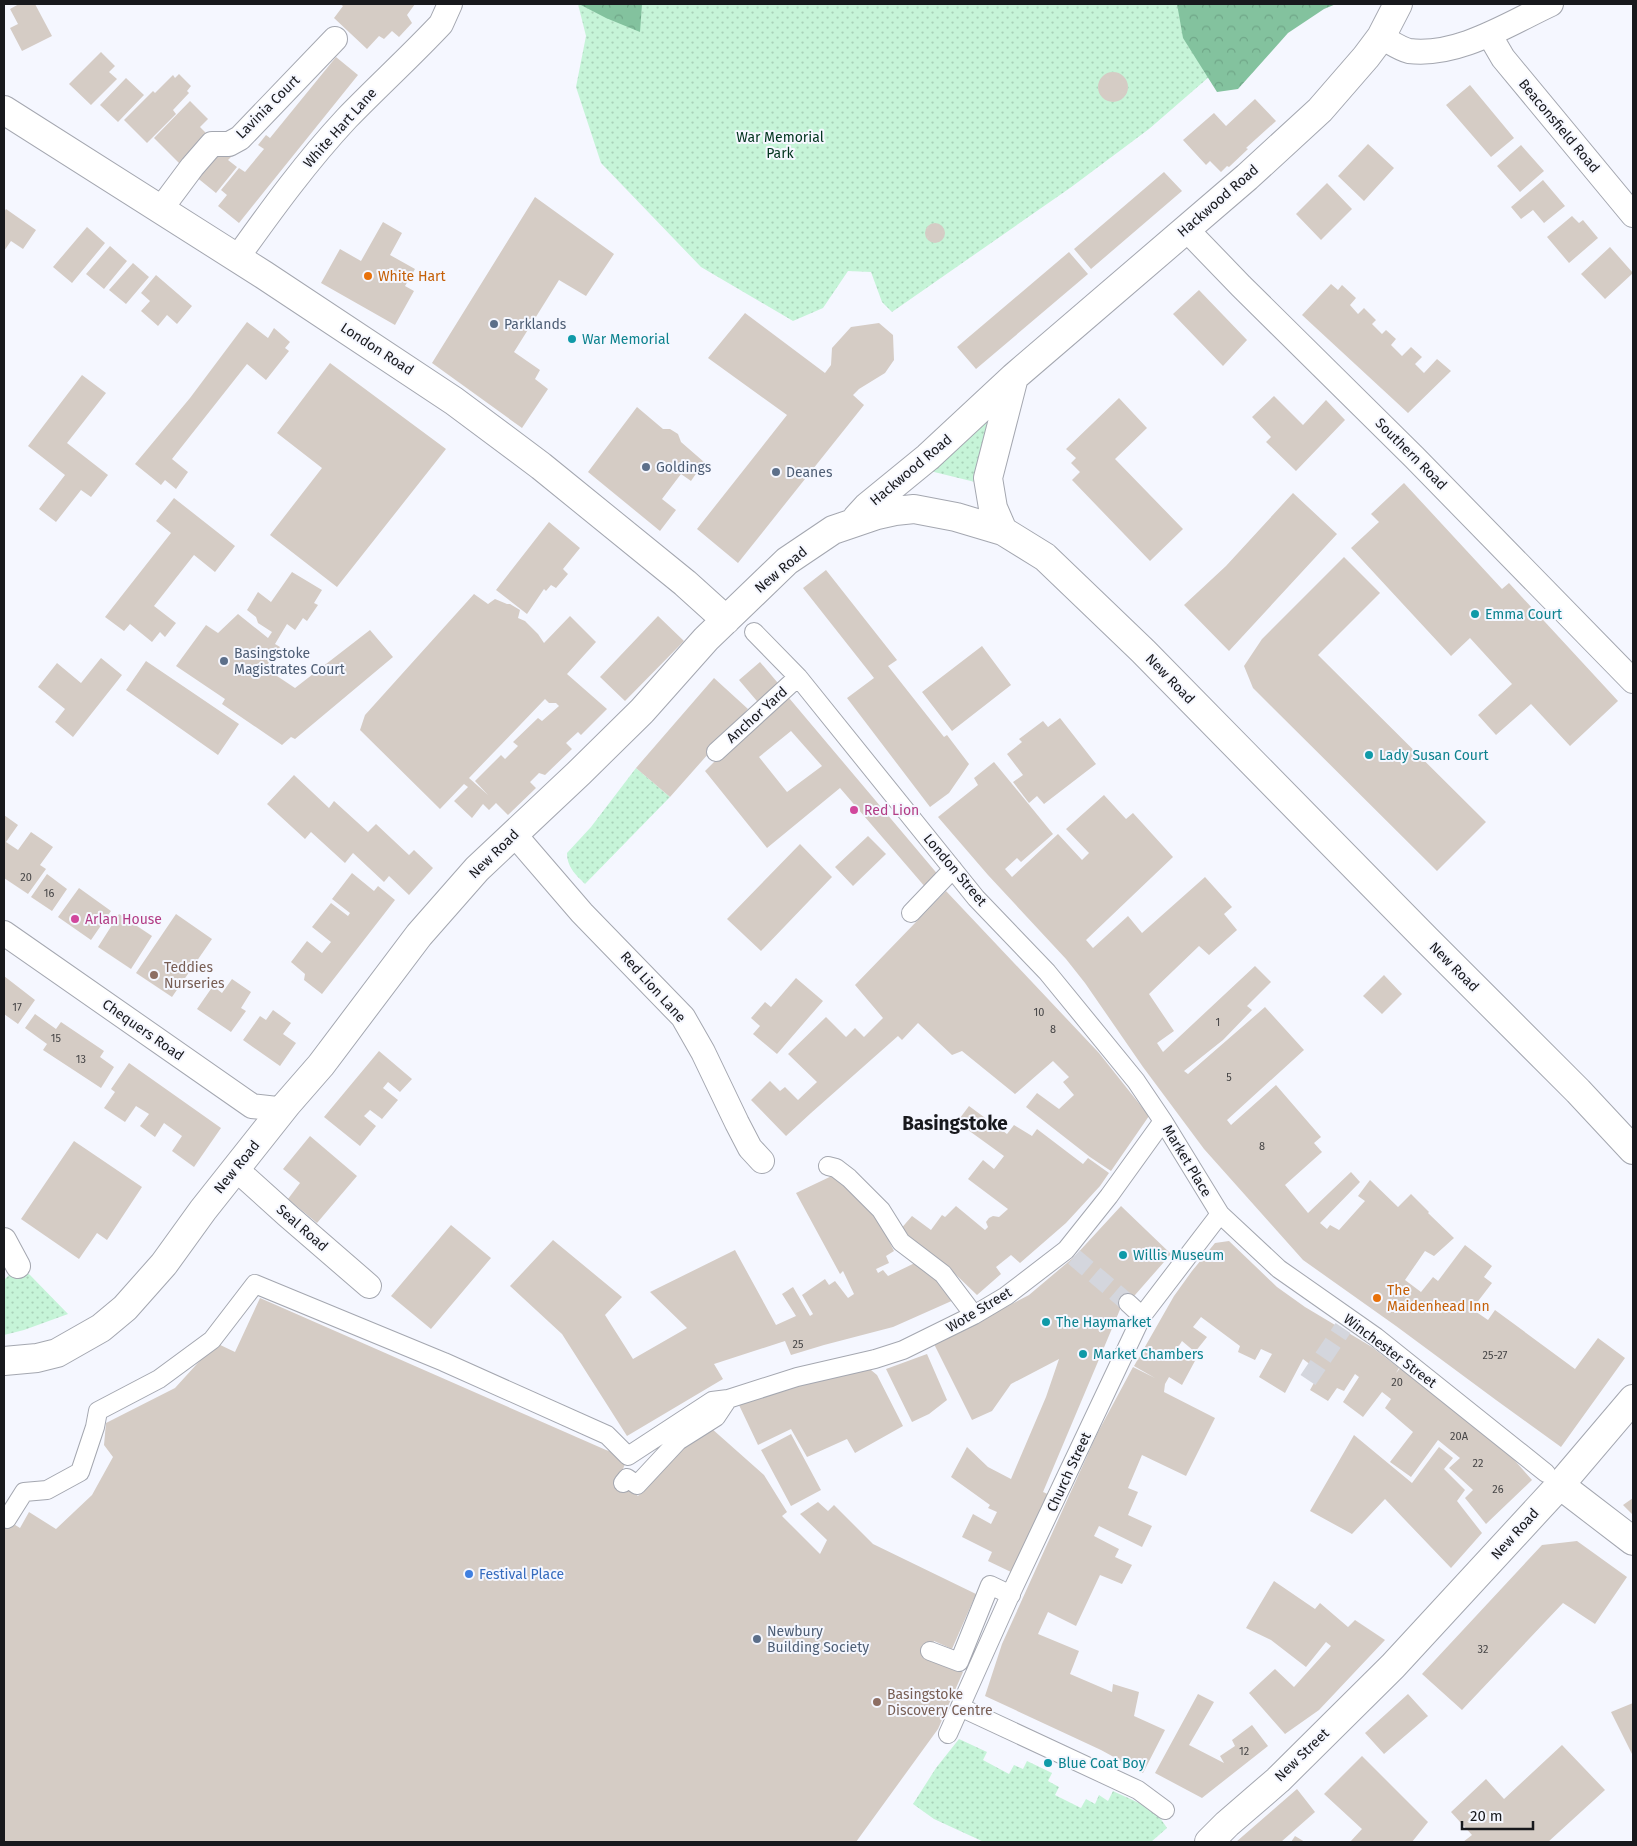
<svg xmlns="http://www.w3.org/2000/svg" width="1637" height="1846" viewBox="0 0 1637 1846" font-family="'Fira Sans',sans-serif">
<defs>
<pattern id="grass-dots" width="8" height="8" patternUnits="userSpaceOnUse" patternTransform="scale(1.25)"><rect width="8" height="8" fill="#c6f4d8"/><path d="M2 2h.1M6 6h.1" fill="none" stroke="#a9d1b9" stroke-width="1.8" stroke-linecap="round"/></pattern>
<pattern id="forest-crowns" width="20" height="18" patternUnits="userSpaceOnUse" patternTransform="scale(1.25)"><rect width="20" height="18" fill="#83c29e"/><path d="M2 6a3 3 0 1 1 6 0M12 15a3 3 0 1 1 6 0" fill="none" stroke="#70a688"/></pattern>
</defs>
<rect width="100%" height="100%" fill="#f5f7ff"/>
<path fill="url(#grass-dots)" d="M578,4H1293L1149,129L1070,188L892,312L882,302L871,272L848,271L823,308L793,321L701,267L601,163L576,87L586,36Z
M995,408L975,482L930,471Z
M636,768L670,797L585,884C575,874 567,867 567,853L591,827Z
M18,1266L30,1275L68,1314L24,1330L4,1335V1280Z
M959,1739L987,1752L983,1760L1009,1774L1014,1765L1023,1769L1027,1761L1052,1773L1048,1781L1059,1787L1055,1795L1081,1808L1086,1799L1095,1804L1099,1795L1108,1801L1113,1791C1135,1802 1154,1806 1167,1828L1151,1842H984L934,1819L913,1804L936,1768Z"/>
<path fill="url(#forest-crowns)" d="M579,4H642L640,32L606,18Z
M1177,4H1336L1324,9L1288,33L1238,89L1217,92L1183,38Z"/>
<path fill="#d5ccc5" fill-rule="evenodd" d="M19,4H35L52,36L22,51L10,28L18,24L10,9Z
M340,4H415L407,15L412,23L399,37L392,31L384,39L379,36L367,49L334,18L343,6Z
M101,52L115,66L109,72L117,79L91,105L69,84Z
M336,57L358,75L239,223L218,206L227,195L221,190L239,168L245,172L264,149L258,145L266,135L270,138Z
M1098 87a15 15 0 1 1 30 0a15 15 0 1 1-30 0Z
M179,74L191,86L187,91L189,93L173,110L176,114L147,143L124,120L153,91L155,93L173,75L175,78Z
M126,78L144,95L118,122L100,105Z
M1470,85L1514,138L1491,157L1446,105Z
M1255,99L1276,121L1246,148L1248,149L1229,167L1227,166L1221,172L1210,161L1206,165L1183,140L1214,113L1226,126Z
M190,101L208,119L200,127L207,134L179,163L154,138Z
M1368,144L1394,168L1364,201L1338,176Z
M1521,145L1544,171L1520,192L1497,166Z
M222,147L232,156L228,160L237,167L216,193L195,176Z
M1164,172L1182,191L1091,269L1074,249Z
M1543,180L1565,206L1544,223L1533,210L1521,219L1511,207Z
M1327,183L1352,209L1321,240L1296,214Z
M535,197L614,254L586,296L559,280L514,352L540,370L535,379L548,389L522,428L432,363Z
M6,209L36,230L23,249L11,241L4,251V212Z
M1572,216L1579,223L1583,220L1598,238L1569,263L1547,237Z
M383,222L402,233L390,255L415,269L405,286L414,291L395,325L321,283L340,249L361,261Z
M925 233a10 10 0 1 1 20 0a10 10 0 1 1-20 0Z
M87,227L105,243L72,283L53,267Z
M110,246L127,261L104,289L86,274Z
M1610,247L1633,273L1605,299L1581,274Z
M1069,252L1088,274L976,369L957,347Z
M133,263L149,277L126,304L109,290Z
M156,275L192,306L177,324L167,315L158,326L141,311L150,301L141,293Z
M1331,284L1338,290L1342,285L1356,298L1350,305L1358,314L1364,308L1376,320L1372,324L1382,334L1386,330L1396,339L1391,345L1402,356L1411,347L1422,357L1415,364L1424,373L1437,359L1451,371L1408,413L1302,315Z
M1199,290L1247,340L1223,366L1173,314Z
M745,313L825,373L831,365L832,348L851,327L879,323L893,335L894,360L885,373L859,389L853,395L864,405L738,563L697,529L787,415L708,358Z
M247,322L268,338L274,328L290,342L285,348L289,351L266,380L247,364L172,459L188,472L176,489L165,480L161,485L135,464L190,398Z
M330,363L446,449L337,587L270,535L322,468L277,433Z
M82,375L106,393L67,443L108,475L91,497L81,490L56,522L39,509L65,475L28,446Z
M1274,396L1303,425L1326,400L1345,420L1296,471L1266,442L1271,437L1252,417Z
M1119,398L1147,428L1115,459L1183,529L1150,561L1072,480L1080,472L1071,463L1076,458L1066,449Z
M637,407L663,429H670L678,434L681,442L704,462L691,481L681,474L662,499L676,510L660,531L588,472Z
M1404,483L1502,589L1509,583L1618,701L1570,746L1531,704L1496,735L1478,715L1512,684L1470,638L1451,656L1351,548L1379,522L1371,514Z
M1293,493L1337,534L1229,651L1184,605L1226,566Z
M174,498L235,546L215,572L194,555L154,606L176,623L165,637L160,632L152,642L130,624L124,631L105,617L171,533L156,521Z
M549,522L580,548L563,569L568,574L556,588L551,585L546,591L544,589L527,614L496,590Z
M1344,557L1380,593L1318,655L1486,822L1437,871L1253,688L1244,666L1262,639Z
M826,570L897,660L888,666L944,737L947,735L969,764L949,793L930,807L847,698L874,678L803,588Z
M292,572L322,590L314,603L318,605L307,621L303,618L295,630L287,624L275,644L280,647L265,668L295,688L370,630L393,657L295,739L291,737L282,745L222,704L225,699L176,666L206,625L218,633L238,614L268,638L272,632L258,623L256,617L247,610L258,592L271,602Z
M474,594L488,604L495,599L507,604H510L520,610L518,618L525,621L538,634L544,643L570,616L596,642L567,674L607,709L581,735L578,732L566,743L572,749L545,775L539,773L530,782L536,788L508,815L496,803L489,810L483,804L472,818L454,801L468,787L464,784L440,809L360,730L365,715ZM545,699L549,703H556L559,706L542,721L538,718L513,742L518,746L505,759L501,755L475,781L488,795L469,778Z
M658,616L684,641L625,701L600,677Z
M982,646L1011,685L952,731L922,692Z
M101,658L122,675L73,737L55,722L65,709L38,687L57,663L81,683Z
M146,661L239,724L218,755L126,690Z
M760,662L783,689L762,707L739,680Z
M714,678L748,709L670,797L636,768Z
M784,692L940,877L926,888L840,788L767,848L705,771ZM791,731L822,766L787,792L759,757Z
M1060,718L1096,764L1044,804L1037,796L1029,803L1013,782L1023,775L1007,754L1022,742L1019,739L1043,721L1048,727Z
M994,762L1053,834L1021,862L1017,858L1005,869L1012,877L1058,834L1082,860L1089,853L1066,829L1104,795L1126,819L1133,813L1173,857L1086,940L1093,948L1128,916L1142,933L1205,877L1232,907L1224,914L1237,930L1209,955L1199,946L1149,994L1174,1031L1157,1043L1163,1052L1255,966L1271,982L1247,1006L1252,1010L1223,1040L1184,1071L1188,1074L1265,1007L1304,1050L1227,1120L1231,1125L1276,1085L1321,1137L1314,1143L1322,1152L1285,1185L1308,1213L1351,1172L1360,1182L1320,1223L1327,1229L1330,1225L1339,1230L1365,1201L1358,1196L1370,1180L1398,1207L1411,1194L1429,1212L1428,1213L1454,1238L1434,1256L1425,1251L1405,1280L1421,1292L1433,1277L1438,1281L1465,1245L1492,1266L1484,1277L1492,1283L1472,1309L1488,1320L1495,1310L1575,1369L1598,1338L1625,1358L1561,1447L1496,1400L1396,1326L1303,1260L1204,1149L1143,1067L1085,983L1066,959L988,875L938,817L978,785L974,778Z
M294,775L329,808L334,801L368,832L376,824L409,855L414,850L433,868L409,895L389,876L384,882L353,853L345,863L311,832L305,839L267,804Z
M4,815L18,825L6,842L18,850L31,832L53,847L40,865L46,869L28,894L4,878Z
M868,836L886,854L853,886L835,867Z
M800,844L832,877L761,951L727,919Z
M352,873L374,891L378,886L395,900L322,994L304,980L305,974L291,962L307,941L322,953L331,942L312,927L331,903L348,916L350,913L332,899Z
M47,874L67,889L52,911L31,897Z
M79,888L111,911L91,940L58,917Z
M946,891L1099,1053L1149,1116L1111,1171L1090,1157L1026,1107L1037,1093L1059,1109L1074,1095L1063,1082L1069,1077L1053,1061L1015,1094L962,1051L952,1055L918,1023L902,1040L898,1036L811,1113L786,1136L751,1100L770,1081L780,1091L785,1087L798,1100L817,1082L788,1054L826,1017L846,1037L855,1028L864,1037L883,1018L855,985Z
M119,914L152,936L131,969L98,947Z
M176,914L212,939L172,997L136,973Z
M1384,975L1402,994L1382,1014L1363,996Z
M4,976L35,1000L18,1024L4,1014Z
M796,978L823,1001L777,1054L753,1034L760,1026L751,1018L765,1002L771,1007Z
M232,979L251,992L241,1008L246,1011L231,1032L197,1009L213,986L222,993Z
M273,1010L291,1023L283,1034L296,1043L280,1066L243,1040L260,1016L266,1020Z
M35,1014L56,1029L61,1022L104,1051L100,1057L114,1067L101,1088L43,1050L47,1044L25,1028Z
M379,1051L412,1079L400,1092L388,1082L383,1088L398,1100L382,1119L370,1110L364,1116L376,1126L360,1146L324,1117Z
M129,1063L221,1128L194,1167L172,1151L182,1136L164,1123L155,1137L140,1126L149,1114L136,1106L125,1122L104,1108L115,1092L111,1089Z
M969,1106L1007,1134L1014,1125L1032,1136L1037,1129L1083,1164L1088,1158L1109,1173L1100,1186L1066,1223L1020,1263L1011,1255L996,1267L1001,1274L977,1295L951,1270L899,1231L912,1216L931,1230L942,1215L945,1217L956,1206L985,1230L988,1227L986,1222L989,1218L993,1216L999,1217L1008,1209L968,1179L983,1160L994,1169L1004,1156L957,1122Z
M310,1136L357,1176L317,1223L288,1199L300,1183L283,1169Z
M74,1141L142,1187L107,1240L97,1233L79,1259L21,1219Z
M838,1173L894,1239L889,1241L894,1251L886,1256L889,1263L876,1269L878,1273L883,1270L888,1276L919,1261L956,1299L893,1327L824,1345L791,1355L785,1341L714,1364L723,1379L627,1436L562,1334L510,1286L553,1240L622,1297L605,1315L633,1359L687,1328L650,1292L735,1250L776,1325L796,1316L782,1294L793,1287L810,1316L813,1314L802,1295L825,1279L829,1285L835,1281L848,1298L854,1294L843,1271L840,1274L796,1193Z
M1121,1206L1171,1254L1128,1303L1124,1300L1043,1492L1050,1495L1011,1572L988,1561L992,1552L962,1537L973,1514L991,1524L997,1512L988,1508L990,1505L951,1477L967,1447L988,1467L1011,1479L1046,1397L1059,1359L1011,1384L992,1411L972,1420L934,1344L1029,1295L1074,1257Z
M451,1225L491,1258L431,1329L391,1296Z
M1229,1241L1277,1287L1305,1307L1372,1347L1399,1368L1396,1373L1403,1365L1510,1455L1532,1480L1486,1524L1465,1498L1473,1490L1449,1468L1460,1458L1438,1440L1411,1477L1390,1462L1413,1432L1385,1408L1391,1399L1382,1392L1363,1417L1343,1402L1359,1377L1355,1374L1344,1391L1337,1388L1328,1401L1310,1390L1320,1372L1303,1359L1285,1393L1259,1377L1272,1354L1261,1349L1255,1360L1238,1352L1240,1346L1201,1317L1193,1327L1207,1337L1195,1352L1182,1341L1177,1349L1196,1359L1182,1385L1169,1377L1165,1384L1164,1392L1215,1418L1186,1476L1142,1455L1128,1488L1138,1492L1128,1515L1152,1526L1142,1547L1099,1526L1094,1536L1119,1549L1115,1557L1132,1565L1122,1584L1100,1575L1076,1626L1048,1612L1038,1634L1079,1651L1070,1674L1112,1692L1113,1684L1139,1692L1134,1716L1165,1730L1143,1773L1101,1750L985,1696L1002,1644L1097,1434L1133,1367L1155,1378L1134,1366L1174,1296L1192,1271L1215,1243Z
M260,1298L606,1450L618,1454L625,1464L619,1479L638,1496L675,1455L711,1428L764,1475L787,1512L782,1516L820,1554L827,1540L800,1514L818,1502L828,1511L834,1505L873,1544L976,1594L952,1649L934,1641L927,1659L963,1672L938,1729L856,1842H4V1518L20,1528L29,1512L56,1529L92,1495L113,1457L104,1445L106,1423L175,1388L216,1343L235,1352Z
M927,1354L947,1400L929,1414L912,1422L886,1369Z
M865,1365L877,1375L903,1426L855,1453L847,1439L807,1457L791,1429L758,1445L739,1405L814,1379Z
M791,1434L821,1490L791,1506L761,1450Z
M1354,1435L1412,1483L1439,1447L1453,1458L1444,1469L1465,1490L1457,1501L1482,1533L1451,1568L1385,1499L1352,1534L1310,1511Z
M1633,1498V1515L1623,1505Z
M1577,1541L1627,1577L1595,1624L1563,1603L1462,1710L1422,1674L1542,1545Z
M1274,1581L1315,1609L1320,1603L1348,1627L1355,1620L1385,1640L1319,1710L1285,1734L1249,1693L1275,1669L1294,1687L1331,1646L1326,1642L1306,1667L1271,1640L1246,1628Z
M1198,1694L1214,1702L1189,1745L1224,1763L1220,1756L1235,1746L1232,1740L1252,1725L1268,1746L1202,1798L1155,1773Z
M1408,1694L1428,1716L1384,1754L1365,1733Z
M1633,1703V1756L1611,1712Z
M1562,1745L1605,1790L1548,1842H1463L1472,1835L1451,1812L1486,1779L1504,1799Z
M1362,1756L1428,1822L1412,1842H1350L1362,1829L1324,1794Z
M1297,1789L1315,1812L1281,1842H1236Z
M1295,1836L1305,1842H1291Z"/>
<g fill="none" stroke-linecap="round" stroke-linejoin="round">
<path stroke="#d4d6dd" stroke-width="18" stroke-dasharray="18 9" stroke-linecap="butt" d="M1074,1257L1128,1303
M1308,1380L1343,1328"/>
<g stroke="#a4a7b0" stroke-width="20">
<path id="pedestrian" d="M754,632L798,677L976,898L1047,972L1136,1081L1163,1121L1220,1214L1279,1269L1376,1337L1546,1473
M716,752L798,677
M911,913L953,869
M828,1166L836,1168L849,1178L881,1210L901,1242L943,1274L974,1315
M1128,1303L1142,1316
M623,1483L627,1478L637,1485L678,1441L716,1417L728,1399
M7,1519L24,1492L47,1490L80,1472L95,1427L98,1411L159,1379L212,1340L255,1284L444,1362L607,1435L628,1456L712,1401L728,1399L797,1377L875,1359L903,1350L974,1315L1006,1296L1066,1250L1109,1196L1163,1121
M930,1651L959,1662L990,1585L1011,1595
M960,1707L1138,1790L1165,1810
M948,1734L1012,1591L1142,1316L1220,1214"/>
</g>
<g stroke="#a4a7b0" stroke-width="26">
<path id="minor" d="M1489,34L1503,58L1633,215
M1381,37C1389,41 1400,49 1409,51C1458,57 1508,24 1551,4
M160,210L192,167L212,144H229L240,138L335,39
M1186,229L1241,286L1414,457L1633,681
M237,258C272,209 306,162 347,118C378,86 411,56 441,24L450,4
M514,834L582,913L683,1017L703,1052L737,1123L750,1148L762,1161
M4,933L252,1106L277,1109L287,1104
M236,1169L287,1215L369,1286
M4,1240L18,1266"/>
</g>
<g stroke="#a4a7b0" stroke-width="30">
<path id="tertiary" d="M4,110L264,275L454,401L541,466L685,583L726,620
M857,518L868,506L928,457L1014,377L1247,177L1320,110L1366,57L1381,37L1398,4
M1003,531L993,508L988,478L1014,377
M4,1361L37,1358L57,1353L101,1328L125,1308L164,1264L203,1210L287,1104L321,1065L419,935L477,869L580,772L642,711L706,639L787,561L833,530L877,515L895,511L914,509L956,517L1003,531L1045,557L1143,651L1426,939L1578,1091L1633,1150
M1560,1485L1633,1541
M1209,1842L1227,1824L1278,1780L1393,1666L1560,1485L1633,1399"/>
</g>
<use href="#pedestrian" stroke="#fff" stroke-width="18"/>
<use href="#minor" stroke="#fff" stroke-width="24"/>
<use href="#tertiary" stroke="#fff" stroke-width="28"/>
</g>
<g fill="#e8710a" stroke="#f5f7ff" stroke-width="2">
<circle cx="368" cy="276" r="5"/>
<circle cx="1377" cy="1298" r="5"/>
</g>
<g fill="#5c6f8a" stroke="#f5f7ff" stroke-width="2">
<circle cx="494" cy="324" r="5"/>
<circle cx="646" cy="467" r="5"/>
<circle cx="776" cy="472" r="5"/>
<circle cx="224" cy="661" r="5"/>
<circle cx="757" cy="1639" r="5"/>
</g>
<g fill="#0f9aa8" stroke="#f5f7ff" stroke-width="2">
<circle cx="572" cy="339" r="5"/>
<circle cx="1475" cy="614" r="5"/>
<circle cx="1369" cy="755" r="5"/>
<circle cx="1123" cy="1255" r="5"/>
<circle cx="1046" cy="1322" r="5"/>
<circle cx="1083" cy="1354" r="5"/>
<circle cx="1048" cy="1763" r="5"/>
</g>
<g fill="#d1479c" stroke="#f5f7ff" stroke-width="2">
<circle cx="854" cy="810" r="5"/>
<circle cx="75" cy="919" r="5"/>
</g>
<g fill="#8d6e63" stroke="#f5f7ff" stroke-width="2">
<circle cx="154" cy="975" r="5"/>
<circle cx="877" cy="1702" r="5"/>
</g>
<circle fill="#3f7fe0" stroke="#f5f7ff" stroke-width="2" cx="469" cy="1574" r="5"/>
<g text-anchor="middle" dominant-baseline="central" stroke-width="4" stroke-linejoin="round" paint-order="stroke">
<g font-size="11" fill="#474647">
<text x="26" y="877">20</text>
<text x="49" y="893">16</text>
<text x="17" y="1007">17</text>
<text x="1039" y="1012">10</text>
<text x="1218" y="1022">1</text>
<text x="1053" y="1029">8</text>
<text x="56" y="1038">15</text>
<text x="81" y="1059">13</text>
<text x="1229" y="1077">5</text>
<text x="1262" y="1146">8</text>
<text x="798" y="1344">25</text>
<text x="1495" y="1355">25-27</text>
<text x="1397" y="1382">20</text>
<text x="1459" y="1436">20A</text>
<text x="1478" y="1463">22</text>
<text x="1498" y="1489">26</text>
<text x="1483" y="1649">32</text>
<text x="1244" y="1751">12</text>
</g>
<g font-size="14" fill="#18191d" stroke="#f5f7ff">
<text transform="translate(268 107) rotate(-45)">Lavinia Court</text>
<text transform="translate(1559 126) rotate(50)">Beaconsfield Road</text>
<text transform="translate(340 128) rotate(-48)">White Hart Lane</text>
<text transform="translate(1218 201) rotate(-41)">Hackwood Road</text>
<text transform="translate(377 349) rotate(33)">London Road</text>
<text transform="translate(1411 454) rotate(45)">Southern Road</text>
<text transform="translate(911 470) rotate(-40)">Hackwood Road</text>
<text transform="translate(781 570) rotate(-40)">New Road</text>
<text transform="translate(1170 679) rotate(46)">New Road</text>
<text transform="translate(757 715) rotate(-42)">Anchor Yard</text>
<text transform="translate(494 854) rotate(-44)">New Road</text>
<text transform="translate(955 870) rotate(50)">London Street</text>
<text transform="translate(1454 967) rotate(45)">New Road</text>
<text transform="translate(653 987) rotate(48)">Red Lion Lane</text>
<text transform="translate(143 1030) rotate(35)">Chequers Road</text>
<text transform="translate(1187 1161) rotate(59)">Market Place</text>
<text transform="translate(237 1167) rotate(-51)">New Road</text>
<text transform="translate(302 1228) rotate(41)">Seal Road</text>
<text transform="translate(979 1310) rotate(-31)">Wote Street</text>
<text transform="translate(1390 1351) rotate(37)">Winchester Street</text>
<text transform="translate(1069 1472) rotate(-65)">Church Street</text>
<text transform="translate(1515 1534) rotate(-48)">New Road</text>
<text transform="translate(1302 1755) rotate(-44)">New Street</text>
</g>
<g font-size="14" fill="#00341d" stroke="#f5f7ff">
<text x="780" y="137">War Memorial<tspan x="780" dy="16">Park</tspan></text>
</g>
<g font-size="14" fill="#c56008" stroke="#f5f7ff" text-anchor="start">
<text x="378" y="276">White Hart</text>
<text x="1387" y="1290">The<tspan x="1387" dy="16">Maidenhead Inn</tspan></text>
</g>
<g font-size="14" fill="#4e5e75" stroke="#f5f7ff" text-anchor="start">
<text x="504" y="324">Parklands</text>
<text x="656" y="467">Goldings</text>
<text x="786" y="472">Deanes</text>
<text x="234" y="653">Basingstoke<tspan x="234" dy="16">Magistrates Court</tspan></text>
<text x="767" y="1631">Newbury<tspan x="767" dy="16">Building Society</tspan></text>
</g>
<g font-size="14" fill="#0d838f" stroke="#f5f7ff" text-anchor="start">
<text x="582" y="339">War Memorial</text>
<text x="1485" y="614">Emma Court</text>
<text x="1379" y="755">Lady Susan Court</text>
<text x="1133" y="1255">Willis Museum</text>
<text x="1056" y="1322">The Haymarket</text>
<text x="1093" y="1354">Market Chambers</text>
<text x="1058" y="1763">Blue Coat Boy</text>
</g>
<g font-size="14" fill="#b23c85" stroke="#f5f7ff" text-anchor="start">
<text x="864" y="810">Red Lion</text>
<text x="85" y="919">Arlan House</text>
</g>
<g font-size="14" fill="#785e54" stroke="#f5f7ff" text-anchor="start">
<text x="164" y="967">Teddies<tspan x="164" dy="16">Nurseries</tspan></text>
<text x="887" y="1694">Basingstoke<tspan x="887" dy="16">Discovery Centre</tspan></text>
</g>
<g font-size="14" fill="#366cbe" stroke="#f5f7ff" text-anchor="start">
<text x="479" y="1574">Festival Place</text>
</g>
<g font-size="19" font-weight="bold" fill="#18191d" stroke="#f5f7ff">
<text x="955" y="1123">Basingstoke</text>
</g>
</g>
<rect width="1637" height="1846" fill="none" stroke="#18191d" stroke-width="10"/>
<path d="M1462 1821v8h71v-8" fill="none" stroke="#18191d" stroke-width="2.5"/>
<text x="1470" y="1821" font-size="15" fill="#18191d" stroke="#f5f7ff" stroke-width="4" paint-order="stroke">20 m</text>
</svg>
